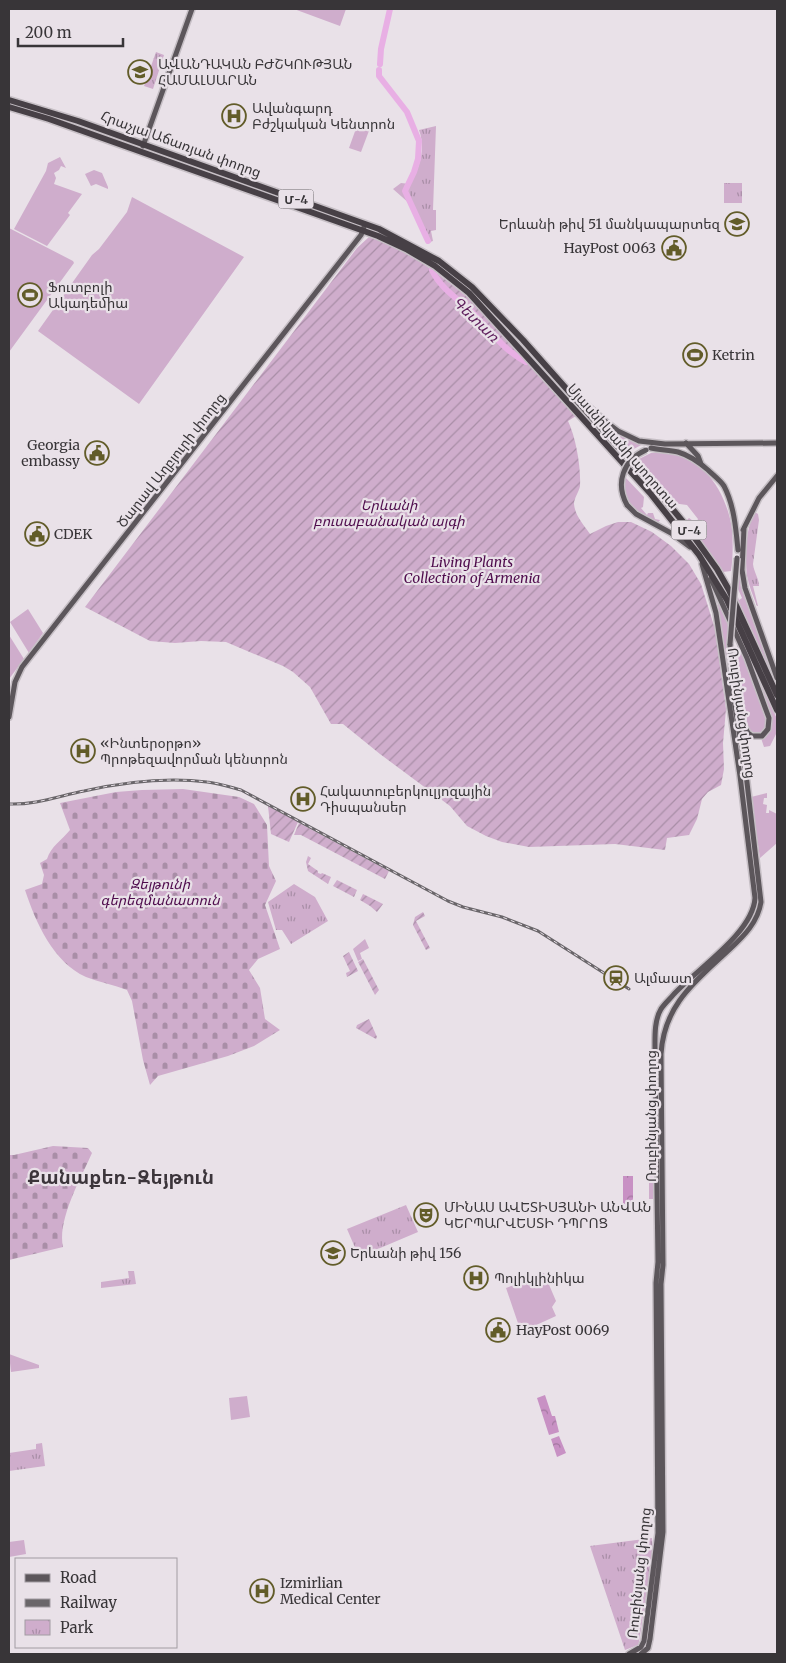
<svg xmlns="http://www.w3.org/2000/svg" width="786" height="1663" viewBox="0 0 786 1663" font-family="Merriweather,'Noto Sans Armenian',serif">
<defs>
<pattern id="forest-crowns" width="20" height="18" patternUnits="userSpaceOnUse" patternTransform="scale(1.25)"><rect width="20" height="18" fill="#c891c4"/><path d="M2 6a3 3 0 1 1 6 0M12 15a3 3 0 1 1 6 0" fill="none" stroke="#a377a0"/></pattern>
<pattern id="cemetery-stones" width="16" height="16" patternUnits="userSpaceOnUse" patternTransform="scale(1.25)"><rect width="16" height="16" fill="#cfadcc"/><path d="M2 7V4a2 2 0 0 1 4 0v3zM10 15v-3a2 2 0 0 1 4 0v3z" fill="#a98ea7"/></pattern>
<pattern id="park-tufts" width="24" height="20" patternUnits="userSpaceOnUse" patternTransform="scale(1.25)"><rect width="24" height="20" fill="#cfadcc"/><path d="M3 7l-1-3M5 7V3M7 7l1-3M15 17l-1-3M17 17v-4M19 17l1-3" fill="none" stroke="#a98ea7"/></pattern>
<pattern id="garden-furrows" width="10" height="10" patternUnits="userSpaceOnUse" patternTransform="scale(1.25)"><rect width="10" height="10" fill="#cfadcc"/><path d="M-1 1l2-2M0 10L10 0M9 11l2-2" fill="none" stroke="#a98ea7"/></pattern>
</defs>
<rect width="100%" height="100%" fill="#e9e1e8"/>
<path fill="#cfadcc" d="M294,9H346L340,26Z
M358,123L370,128L361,152L349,148Z
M60,157L66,168L61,166L59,170L54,173L56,178L54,184L82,194L68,213L70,215L47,246L14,229L46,171L48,163Z
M94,170L102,173L108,187V189L96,184L91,186L85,174Z
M132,197L244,257L139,404L38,331L92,255L99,249L127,212Z
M9,228L73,261L74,263L9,352Z
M572,393C593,414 613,435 643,444L632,450C608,438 590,412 572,393Z
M667,452C704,456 727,494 732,529C733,543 733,558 731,571L723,572L687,520L689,518L696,523L698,519L687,505L672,503L639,459L651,453Z
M625,477L644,497L643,507L641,508L647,515L648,513H653L655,519L660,520L657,524C635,512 620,505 625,477Z
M739,573L741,587L776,684L738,601V597L739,600L742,598L738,589Z
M717,597L730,623L728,669L726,668Z
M28,609L43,633L29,653L10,622Z
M738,631L777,719V732L770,746L764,747L761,738C769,734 772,730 772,720L737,632Z
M9,635L24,659L9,679V652L10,650L9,648Z
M738,642L766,719V727L759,734L752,733C737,719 735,661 738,642Z
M767,793V798H764L763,804L767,805L766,813H769V810L777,814V843L760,858L751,797Z
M649,1159H653V1199H649Z
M544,1273L556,1301L552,1307L556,1316L521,1332L506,1288Z
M9,1354L39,1365V1368L11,1372Z
M247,1396L250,1417L231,1420L229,1398Z
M24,1540L26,1554L9,1557V1542Z"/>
<path fill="url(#forest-crowns)" d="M623,1176H633V1204H623Z
M545,1395L552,1416H555L559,1432L549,1435L537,1398Z
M559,1436L566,1453L557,1457L551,1439Z"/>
<path fill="url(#cemetery-stones)" d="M183,789L239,797L254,804L267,825L269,866L276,881L265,905L280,949L258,959L249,970L260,988L265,1019L280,1030L254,1046L228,1056L158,1076L150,1085L143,1060L132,1001L127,990C114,985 99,982 86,977C53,962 36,923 25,890L42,884L44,875L40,863L47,859C51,846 62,840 70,830L60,803L116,792L142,790Z
M53,1146L88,1148L92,1153C81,1178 57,1220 63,1247L9,1260V1155H14Z"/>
<path fill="url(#park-tufts)" d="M156,52L164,55L153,89L144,86Z
M436,126L433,210H436V230L431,231L433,241L427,243L410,204L393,189L401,183L410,184C420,167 426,149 419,130Z
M724,183H742V203H724Z
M755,512L758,514L759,520L753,564C754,573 759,578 759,586H753L758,606H757C753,596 749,586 747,576C745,557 745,529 755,512Z
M294,884L315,897L328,921L291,944L282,930H276L268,902Z
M365,939L369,948L360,953L362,959L358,961L353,949Z
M406,1205L418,1232L359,1257L347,1229Z
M128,1271H134L136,1284L101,1288V1282L129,1278Z
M42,1443L45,1466L9,1471V1453L36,1449V1444Z
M652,1538L653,1550L639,1642L638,1645L625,1650L590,1546Z"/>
<path fill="url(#garden-furrows)" d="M369,237C407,249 444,277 474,303L576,416L568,421C576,438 581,467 580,486C579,492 574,498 574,504C575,516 584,525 590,534L606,526L618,522H631L652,532L671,546L689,564L701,584L715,629L726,709L723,743L724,769L721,785L708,792L702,799L697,819L689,835L667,838L665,850L615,844L529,847L502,842L486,836L467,826L450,806L380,754L343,724H331L310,687L293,672L283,666L226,642L201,641L175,643L150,641L85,607L357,248Z
M268,806L298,822L289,842L271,834Z
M299,823L389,871L385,879L301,835H294Z
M308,856L311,858L308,864L318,871V873L321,874L322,873L331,877L328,884L308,871L306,862Z
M337,880L357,890L354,897L333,886Z
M363,894L383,904L377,912L370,906L360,900Z
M423,912L425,916L416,921L430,948L426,950L413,925L415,917Z
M349,952L358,971L347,977L346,973L350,971L343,956Z
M363,959L379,990L375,995L358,962Z
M369,1019L377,1037L376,1039L356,1028L357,1025Z"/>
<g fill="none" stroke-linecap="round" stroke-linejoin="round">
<path stroke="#e8afe4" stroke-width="6" d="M380,64L381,49L390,9
M379,70V76L407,112L419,141L418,159L414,172L405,191L428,241
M432,270C440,288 458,299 472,312C490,330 503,350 526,362"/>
<g stroke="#c6bfc5" stroke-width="8">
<path id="major" d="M143,146L192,9
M570,390L606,422L618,431L639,441L665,444L777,443
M686,443L698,456L701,464
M651,448C660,450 669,450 678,452C688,455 699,462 708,470C713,475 720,480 724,486C734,505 736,529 738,550
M627,505L636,514L671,533L690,547
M744,528L742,570L745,588L777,678
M743,530L759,498L777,476
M711,579L747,658L769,718L768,729L762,736H752L748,733L743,724L735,685
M9,717L15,682L22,667L361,235L364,227
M629,1654L641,1647L644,1641L658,1533L656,1283L658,1262L655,1051C655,1037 654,1021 661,1009C665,1003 670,999 674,994C697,969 753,933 755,898L740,776L716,613L702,564
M641,1654L648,1648L650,1639L663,1532L661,1284L663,1265L661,1054C664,1004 696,981 730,949C744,936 758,922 761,902L746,774L732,688L730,644"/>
</g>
<g stroke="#c6bfc5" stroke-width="9">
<path id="highway" d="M9,100L78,121L379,229L439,261L472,287L523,340L660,494L684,523L717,569L729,590L777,695
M9,107L49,119L378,236L406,249L435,266L469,293L650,493L699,555L727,600L777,710"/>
</g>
<use href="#major" stroke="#5c565b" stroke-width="5"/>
<use href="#highway" stroke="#474046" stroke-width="6"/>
<g stroke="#6a666a" stroke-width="3">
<path id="rail" d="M9,804C35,805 59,796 84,791C124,782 167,777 207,782C218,783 230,787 241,790L448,901L463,907L502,917L538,931L629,989"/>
</g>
<use href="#rail" stroke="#e9e1e8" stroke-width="1" stroke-dasharray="4" stroke-linecap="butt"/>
<g stroke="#c6bfc5" stroke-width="8" stroke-linecap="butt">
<path id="major-bridge" d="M627,505C615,483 623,460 646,450
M730,644L737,558"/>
</g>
<use href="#major-bridge" stroke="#5c565b" stroke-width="5"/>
</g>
<defs>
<g id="university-ring" transform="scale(1.25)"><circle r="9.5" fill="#e9e1e8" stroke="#625c29" stroke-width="1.5"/><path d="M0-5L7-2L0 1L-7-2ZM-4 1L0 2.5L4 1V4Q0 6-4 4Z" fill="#625c29"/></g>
<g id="hospital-ring" transform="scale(1.25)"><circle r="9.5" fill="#e9e1e8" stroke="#625c29" stroke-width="1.5"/><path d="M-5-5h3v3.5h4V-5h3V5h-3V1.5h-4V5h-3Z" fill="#625c29"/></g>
<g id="school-ring" transform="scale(1.25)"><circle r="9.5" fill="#e9e1e8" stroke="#625c29" stroke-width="1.5"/><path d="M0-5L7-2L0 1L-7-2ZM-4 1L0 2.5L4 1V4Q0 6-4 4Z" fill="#625c29"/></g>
<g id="civic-ring" transform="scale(1.25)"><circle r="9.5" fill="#e9e1e8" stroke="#625c29" stroke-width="1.5"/><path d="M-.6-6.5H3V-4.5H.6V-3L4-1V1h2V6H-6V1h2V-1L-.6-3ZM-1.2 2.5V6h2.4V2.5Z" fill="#625c29"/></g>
<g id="stadium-ring" transform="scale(1.25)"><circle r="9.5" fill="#e9e1e8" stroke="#625c29" stroke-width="1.5"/><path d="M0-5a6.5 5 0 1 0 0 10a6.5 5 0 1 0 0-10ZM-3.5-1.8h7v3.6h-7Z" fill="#625c29"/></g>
<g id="station-ring" transform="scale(1.25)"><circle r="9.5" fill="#e9e1e8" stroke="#625c29" stroke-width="1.5"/><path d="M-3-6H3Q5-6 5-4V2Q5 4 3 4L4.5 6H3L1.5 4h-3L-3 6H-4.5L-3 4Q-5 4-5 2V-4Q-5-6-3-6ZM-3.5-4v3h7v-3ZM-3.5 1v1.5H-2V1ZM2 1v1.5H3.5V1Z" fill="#625c29"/></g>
<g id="theatre-ring" transform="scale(1.25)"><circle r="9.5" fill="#e9e1e8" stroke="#625c29" stroke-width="1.5"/><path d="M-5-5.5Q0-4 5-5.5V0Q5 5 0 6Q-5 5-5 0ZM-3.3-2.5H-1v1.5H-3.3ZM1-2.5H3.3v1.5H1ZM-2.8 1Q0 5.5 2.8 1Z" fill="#625c29"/></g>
</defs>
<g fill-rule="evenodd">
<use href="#university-ring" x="140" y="72"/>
<use href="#hospital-ring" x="234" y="116"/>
<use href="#school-ring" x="737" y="224"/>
<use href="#civic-ring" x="674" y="248"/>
<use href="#stadium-ring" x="30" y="295"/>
<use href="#stadium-ring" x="695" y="355"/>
<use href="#civic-ring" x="97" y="453"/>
<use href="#civic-ring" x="37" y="534"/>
<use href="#hospital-ring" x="83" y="751"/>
<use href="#hospital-ring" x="303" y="799"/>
<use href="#station-ring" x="616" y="978"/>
<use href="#theatre-ring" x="426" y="1215"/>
<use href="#school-ring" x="333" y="1253"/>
<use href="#hospital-ring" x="476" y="1278"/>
<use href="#civic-ring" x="498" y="1330"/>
<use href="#hospital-ring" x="262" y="1591"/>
</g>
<g text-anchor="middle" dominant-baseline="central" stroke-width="4.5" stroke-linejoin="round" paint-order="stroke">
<g fill="#e9e1e8" stroke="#6d696d" stroke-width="1">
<rect x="278.5" y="189.5" width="35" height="19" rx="4"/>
<rect x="671.5" y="520.5" width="35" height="19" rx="4"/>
</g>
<g font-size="12" font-weight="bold" fill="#383538">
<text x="296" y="199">Մ-4</text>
<text x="689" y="530">Մ-4</text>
</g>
<g font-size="14" fill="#383538" stroke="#e9e1e8" text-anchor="start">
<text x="158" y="64">ԱՎԱՆԴԱԿԱՆ ԲԺՇԿՈՒԹՅԱՆ<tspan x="158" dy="16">ՀԱՄԱԼՍԱՐԱՆ</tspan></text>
<text x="252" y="108">Ավանգարդ<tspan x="252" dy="16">Բժշկական Կենտրոն</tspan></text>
<text x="720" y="224" text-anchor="end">Երևանի թիվ 51 մանկապարտեզ</text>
<text x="656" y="248" text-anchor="end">HayPost 0063</text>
<text x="48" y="287">Ֆուտբոլի<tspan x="48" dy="16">Ակադեմիա</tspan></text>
<text x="712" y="355">Ketrin</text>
<text x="80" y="445" text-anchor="end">Georgia<tspan x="80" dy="16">embassy</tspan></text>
<text x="54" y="534">CDEK</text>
<text x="100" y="743">«Ինտերօրթո»<tspan x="100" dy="16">Պրոթեզավորման կենտրոն</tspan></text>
<text x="320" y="791">Հակատուբերկուլյոզային<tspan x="320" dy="16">Դիսպանսեր</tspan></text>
<text x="634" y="978">Ալմաստ</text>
<text x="444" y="1207">ՄԻՆԱՍ ԱՎԵՏԻՍՅԱՆԻ ԱՆՎԱՆ<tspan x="444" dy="16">ԿԵՐՊԱՐՎԵՍՏԻ ԴՊՐՈՑ</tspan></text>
<text x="350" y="1253">Երևանի թիվ 156</text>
<text x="494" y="1278">Պոլիկլինիկա</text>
<text x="516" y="1330">HayPost 0069</text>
<text x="280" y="1583">Izmirlian<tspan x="280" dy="16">Medical Center</tspan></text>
</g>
<g font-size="14" fill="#383538" stroke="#e9e1e8">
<text transform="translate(181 144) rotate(20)">Հրաչյա Աճառյան փողոց</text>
<text transform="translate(623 446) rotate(49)">Մյասնիկյանի պողոտա</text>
<text transform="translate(171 460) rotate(-52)">Ծարավ Աղբյուրի փողոց</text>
<text transform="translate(742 713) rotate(82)">Ռուբինյանց փողոց</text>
<text transform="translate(651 1116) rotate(-90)">Ռուբինյանց փողոց</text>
<text transform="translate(639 1573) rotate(-84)">Ռուբինյանց փողոց</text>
</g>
<g font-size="14" font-style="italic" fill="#4f0c4d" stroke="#e9e1e8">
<text x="389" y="505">Երևանի<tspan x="389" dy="16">բուսաբանական այգի</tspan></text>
<text x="472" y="562">Living Plants<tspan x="472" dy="16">Collection of Armenia</tspan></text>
<text x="160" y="884">Զեյթունի<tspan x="160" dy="16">գերեզմանատուն</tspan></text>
</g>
<g font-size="15" font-style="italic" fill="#5e1d5c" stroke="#e9e1e8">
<text transform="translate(476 319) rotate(44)">Գետառ</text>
</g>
<g font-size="19" font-weight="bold" fill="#3c353b" stroke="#e9e1e8">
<text x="121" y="1177">Քանաքեռ-Զեյթուն</text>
</g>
</g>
<rect width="786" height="1663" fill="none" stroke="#383538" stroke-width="20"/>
<rect x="15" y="1558" width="162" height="90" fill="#e9e1e8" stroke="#a29ca2"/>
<rect x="25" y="1574" width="25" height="8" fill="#5c565b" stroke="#a29ca2"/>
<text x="60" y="1583" font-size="15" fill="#383538">Road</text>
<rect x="25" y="1599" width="25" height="8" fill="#6a666a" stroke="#a29ca2"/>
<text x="60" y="1608" font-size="15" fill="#383538">Railway</text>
<rect x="25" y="1620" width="25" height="15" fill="url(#park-tufts)" stroke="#a29ca2"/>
<text x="60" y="1633" font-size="15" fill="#383538">Park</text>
<path d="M18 38v8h105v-8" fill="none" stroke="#383538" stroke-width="2.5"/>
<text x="25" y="38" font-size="15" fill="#383538" stroke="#e9e1e8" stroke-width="4" paint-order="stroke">200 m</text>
</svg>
